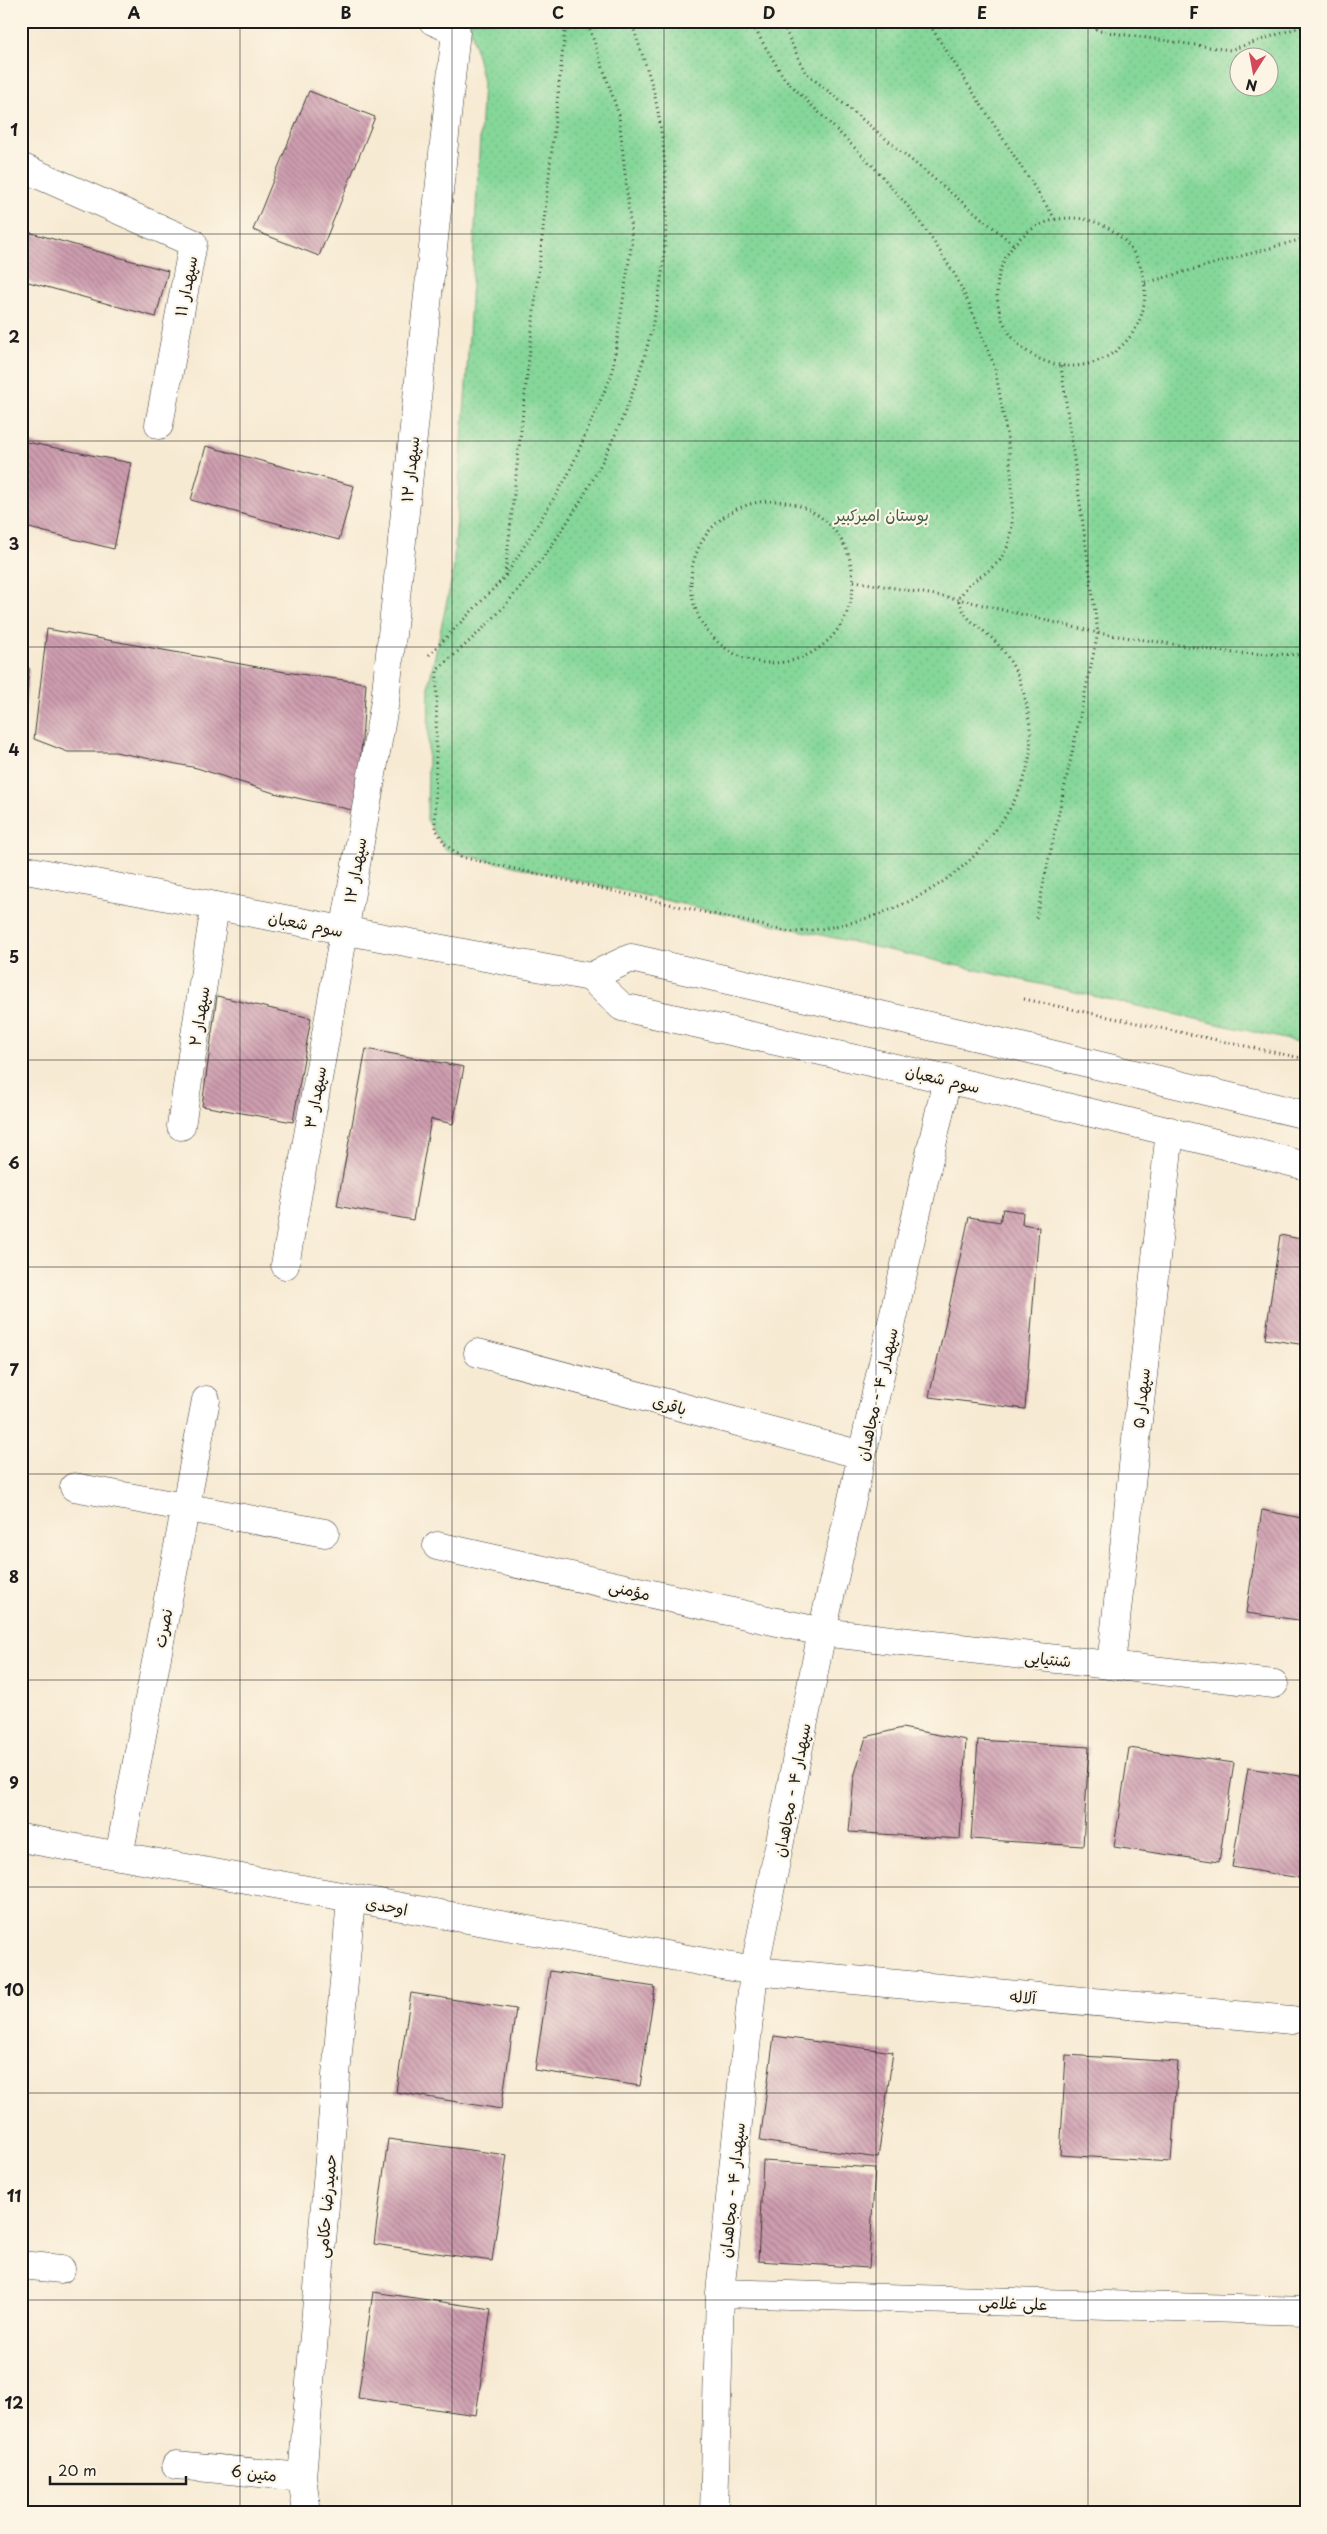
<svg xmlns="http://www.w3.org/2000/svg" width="1327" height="2534" viewBox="0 0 1327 2534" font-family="'Playpen Sans','Playpen Sans Arabic',sans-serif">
<defs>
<pattern id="grass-dots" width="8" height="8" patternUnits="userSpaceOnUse" patternTransform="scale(1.25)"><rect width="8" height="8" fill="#85d799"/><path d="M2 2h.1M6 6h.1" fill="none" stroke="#72b883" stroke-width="1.8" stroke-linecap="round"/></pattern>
<pattern id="building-back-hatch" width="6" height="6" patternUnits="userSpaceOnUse" patternTransform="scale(1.25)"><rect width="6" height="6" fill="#ce9daf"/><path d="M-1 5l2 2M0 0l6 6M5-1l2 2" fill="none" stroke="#a67f8e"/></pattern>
</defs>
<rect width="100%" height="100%" fill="#fcf5e5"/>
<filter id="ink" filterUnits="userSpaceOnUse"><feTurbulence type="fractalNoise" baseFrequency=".02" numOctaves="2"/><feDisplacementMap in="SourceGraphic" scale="10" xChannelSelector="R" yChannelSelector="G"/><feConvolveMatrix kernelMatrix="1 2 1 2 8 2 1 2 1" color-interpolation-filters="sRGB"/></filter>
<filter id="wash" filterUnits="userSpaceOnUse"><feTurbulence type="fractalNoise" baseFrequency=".0096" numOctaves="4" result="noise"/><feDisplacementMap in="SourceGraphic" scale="20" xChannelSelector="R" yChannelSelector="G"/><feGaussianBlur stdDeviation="1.12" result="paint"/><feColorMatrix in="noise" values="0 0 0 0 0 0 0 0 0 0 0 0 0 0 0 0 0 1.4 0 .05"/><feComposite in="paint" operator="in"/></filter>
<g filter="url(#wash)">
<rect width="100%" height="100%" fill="#f7ead3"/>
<path fill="url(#grass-dots)" stroke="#507a5a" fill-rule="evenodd" d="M469,21H1306V1021L1298,1042L446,851L427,820L429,683L453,573L467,370L483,82ZM1240,58H1270V88H1240Z"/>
<g id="blocks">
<path fill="url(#building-back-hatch)" d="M309,91L375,117L319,256L253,230Z
M21,230L168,271L156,317L21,280Z
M21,441L131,463L114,549L21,526Z
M206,446L354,486L339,540L191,500Z
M47,629L285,672L366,683L357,811L274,793L197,768L115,752H68L34,739Z
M21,667L29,668L23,729H21Z
M217,996L311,1018L293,1122L202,1106Z
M366,1049L464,1067L453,1124L431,1119L413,1220L337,1206Z
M1003,1209L1023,1212L1022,1224L1039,1227L1025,1409L929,1397L969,1217L1000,1222Z
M1280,1235L1306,1240V1345L1265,1339Z
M1262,1510L1306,1519V1621L1246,1613Z
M902,1728L966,1740L960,1839L849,1832L854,1777L866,1737Z
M978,1740L1089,1747L1083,1846L971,1839Z
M1129,1748L1234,1763L1219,1862L1114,1847Z
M1248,1768L1306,1777V1879L1232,1867Z
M550,1971L655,1987L640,2086L535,2070Z
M411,1993L516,2009L501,2109L396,2092Z
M774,2036L893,2052L878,2158L760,2141Z
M1066,2055L1178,2062L1171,2162L1060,2155Z
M388,2139L507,2155L492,2261L374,2244Z
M763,2161L875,2168L869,2268L758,2261Z
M373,2292L491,2309L476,2415L358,2398Z"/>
</g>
</g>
<g filter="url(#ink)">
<use href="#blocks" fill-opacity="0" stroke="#3d3b37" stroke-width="1"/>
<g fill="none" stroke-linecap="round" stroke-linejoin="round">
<g stroke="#3d3b37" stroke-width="29">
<path id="minor" d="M21,167L193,243L159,425
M181,1126L215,906
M285,1265L385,701L456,31L433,21
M478,1353L862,1455
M74,1487L325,1533
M437,1546L822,1632L1274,1684
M1111,1665L1170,1131
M21,1838L754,1971L1292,2020
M119,1856L206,1400
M21,2265L61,2269
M720,2293L1306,2311
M176,2465L302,2477
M307,2513L302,2477L351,1899
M714,2513L720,2293L754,1971L822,1632L947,1079"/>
</g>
<g stroke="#3d3b37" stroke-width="29">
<path id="tertiary" d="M21,869L590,977L622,1007C851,1058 1079,1107 1306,1166
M590,977L631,958L1017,1046L1306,1115"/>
</g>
<path stroke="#3d3b37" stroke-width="3" stroke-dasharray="1 4" stroke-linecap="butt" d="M631,21C639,46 649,71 655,97C694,280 630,456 512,597C490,624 463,647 437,670L435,828L445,844L461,857C542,875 623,893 703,912C724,916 744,921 765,926C774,928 785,932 794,932C866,927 949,894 992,835C1028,786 1039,753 1024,694C1018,671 1005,649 987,634C970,619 967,621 958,599L970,583L987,572L1000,560L1008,546L1012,526V484L1008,441L995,368L969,304L955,275L932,239L911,210L872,165L784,78L750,21
M781,21L805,72L1013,244
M927,21L1055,219
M1083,21L1099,31L1230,50L1306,25
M997 292a74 74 0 1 1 148 0a74 74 0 1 1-148 0Z
M1145,283L1306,238
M691 582a81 81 0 1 1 162 0a81 81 0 1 1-162 0Z
M505,575L566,21
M854,581L958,599L1098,633L1233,653L1306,655
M429,655L505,577L567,477L612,374L632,241L619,115L587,21
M1036,918L1098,633L1061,366
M1024,999L1306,1059"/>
<use href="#minor" stroke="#fff" stroke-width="28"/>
<use href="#tertiary" stroke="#fff" stroke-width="28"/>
</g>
</g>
<path fill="none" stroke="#1c1c1c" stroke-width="1" stroke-opacity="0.55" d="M240,21V2513M452,21V2513M664,21V2513M876,21V2513M1088,21V2513M21,234H1306M21,441H1306M21,647H1306M21,854H1306M21,1060H1306M21,1267H1306M21,1474H1306M21,1680H1306M21,1887H1306M21,2093H1306M21,2300H1306"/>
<g text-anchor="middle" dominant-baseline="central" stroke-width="4.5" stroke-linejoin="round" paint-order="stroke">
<g font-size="16" fill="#1c1c1c" stroke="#fcf5e5">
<text transform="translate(185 286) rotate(-79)">سپهدار ۱۱</text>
<text transform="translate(409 469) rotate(-84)">سپهدار ۱۲</text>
<text transform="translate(354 870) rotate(-80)">سپهدار ۱۲</text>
<text transform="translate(306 923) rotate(11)">سوم شعبان</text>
<text transform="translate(198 1016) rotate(-81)">سپهدار ۲</text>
<text transform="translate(943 1078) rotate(13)">سوم شعبان</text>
<text transform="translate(314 1097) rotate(-80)">سپهدار ۳</text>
<text transform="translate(876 1394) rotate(-77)">سپهدار ۴ - مجاهدان</text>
<text transform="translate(1140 1398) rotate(-84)">سپهدار ۵</text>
<text transform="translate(670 1404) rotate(15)">باقری</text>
<text transform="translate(630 1589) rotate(13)">مؤمنی</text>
<text transform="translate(162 1628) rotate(-79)">نصرت</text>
<text transform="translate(1048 1658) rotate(6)">شنتیایی</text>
<text transform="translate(791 1790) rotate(-79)">سپهدار ۴ - مجاهدان</text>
<text transform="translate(387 1905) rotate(10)">اوحدی</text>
<text transform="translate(1023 1996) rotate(5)">آلاله</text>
<text transform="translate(731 2190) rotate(-84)">سپهدار ۴ - مجاهدان</text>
<text transform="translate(325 2206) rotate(-85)">حمیدرضا حکامی</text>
<text transform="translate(1013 2302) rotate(2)">علی غلامی</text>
<text transform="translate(254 2472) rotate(6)">متین 6</text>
</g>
<g font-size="16" fill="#415d48" stroke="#fcf5e5">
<text x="882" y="514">بوستان امیرکبیر</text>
</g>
</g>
<rect width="1327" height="2534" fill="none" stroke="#fcf5e5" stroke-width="55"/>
<g transform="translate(1254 72) rotate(191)"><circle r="24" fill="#fcf5e5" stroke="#a29e95"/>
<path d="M0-4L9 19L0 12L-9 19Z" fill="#d1495b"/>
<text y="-8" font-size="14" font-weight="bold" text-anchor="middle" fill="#1c1c1c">N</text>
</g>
<path d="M50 2476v8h136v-8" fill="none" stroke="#1c1c1c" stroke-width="2.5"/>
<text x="58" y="2476" font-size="15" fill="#1c1c1c" stroke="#fcf5e5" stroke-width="4" paint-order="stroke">20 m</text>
<rect x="28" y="28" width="1272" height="2478" fill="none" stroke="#1c1c1c" stroke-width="2"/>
<g font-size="16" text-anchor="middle" font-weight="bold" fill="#1c1c1c">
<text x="134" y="19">A</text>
<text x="346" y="19">B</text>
<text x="558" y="19">C</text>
<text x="769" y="19">D</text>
<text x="982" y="19">E</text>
<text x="1194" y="19">F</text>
<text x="14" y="136">1</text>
<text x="14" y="343">2</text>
<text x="14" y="550">3</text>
<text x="14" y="756">4</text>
<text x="14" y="963">5</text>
<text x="14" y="1169">6</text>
<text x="14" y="1376">7</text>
<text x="14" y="1583">8</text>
<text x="14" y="1789">9</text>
<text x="14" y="1996">10</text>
<text x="14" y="2202">11</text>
<text x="14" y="2409">12</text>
</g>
</svg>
